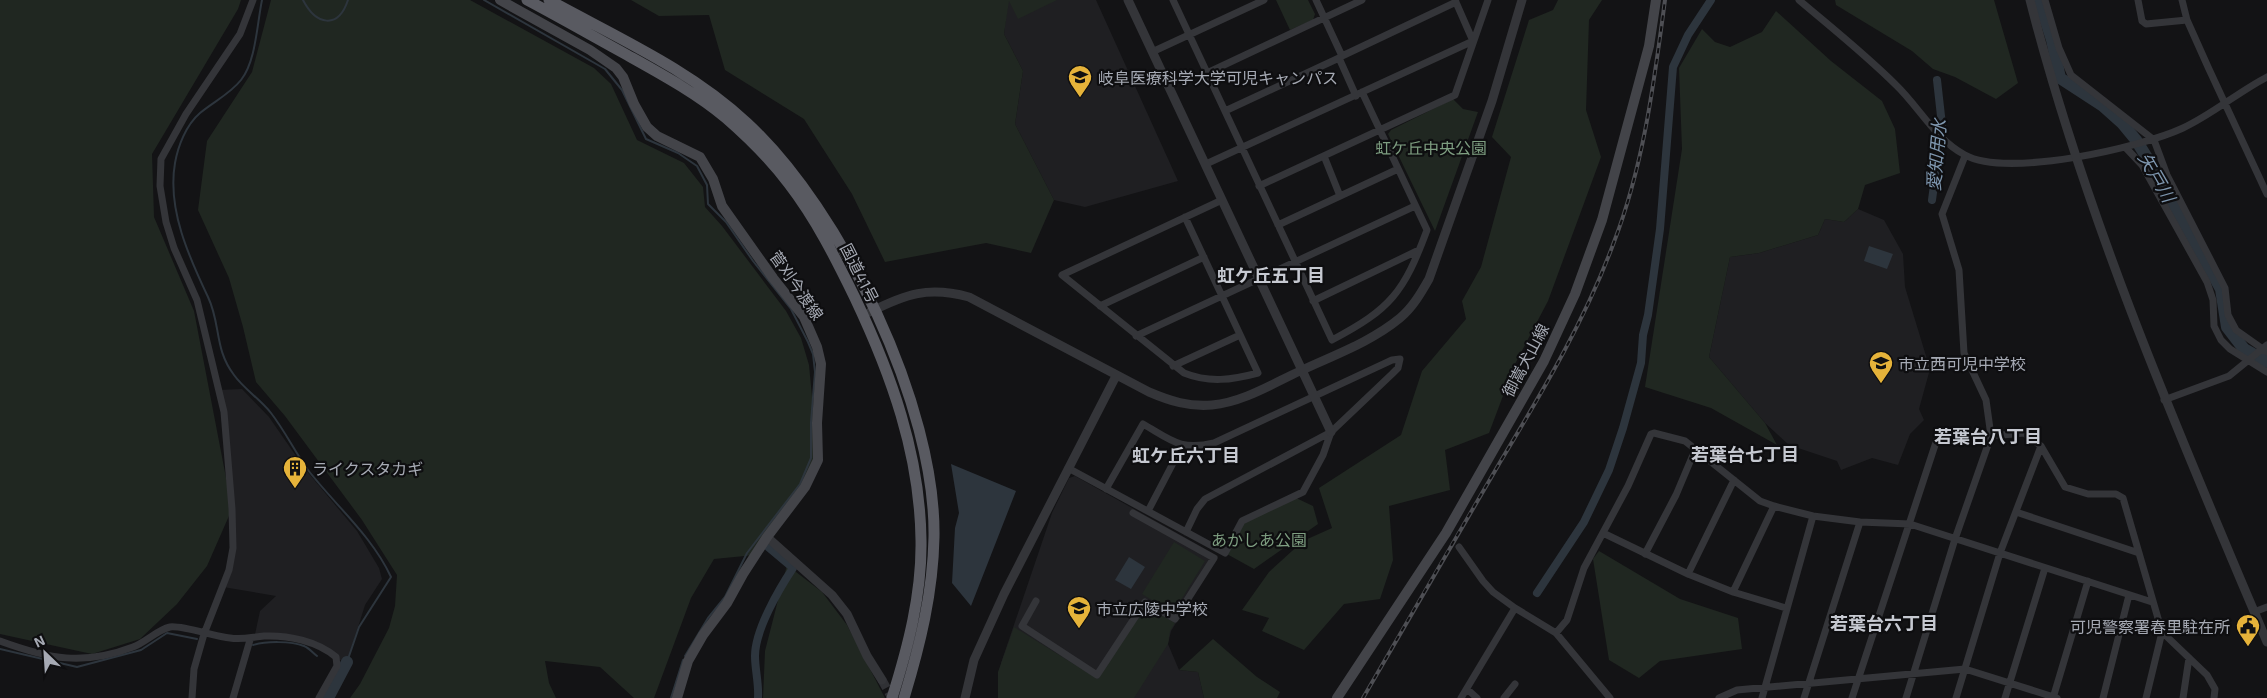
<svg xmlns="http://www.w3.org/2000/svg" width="2267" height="698" viewBox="0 0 2267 698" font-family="'Exo 2','Noto Sans JP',sans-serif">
<rect width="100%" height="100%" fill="#131315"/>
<path fill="#1f1f22" d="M1008,0H1096L1178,181L1085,207L1054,200L1015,124L1023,71L1004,34Z
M1858,209L1884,220L1903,254L1905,287L1930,369L1919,409L1924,420L1910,434L1898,465L1872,458L1841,470L1837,461L1789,445L1765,423L1709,357L1730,257L1759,253L1818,235L1825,219L1844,222Z
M242,389L269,417L305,469L357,531L379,568L382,579L365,605L347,662L336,659V657L295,638L254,639L260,611L276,596L223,587L233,548L219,390Z
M1075,476L1218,556L1171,631L1168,644L1179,670L1198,672L1204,698H998L1001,663L1052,513L1069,478Z"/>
<path fill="#202721" d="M0,0H241L238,9L152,154L154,217L194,311L232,509L207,566L177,604L140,639L92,654L0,634Z
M271,0H470L594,68L611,84L637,140L684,163L703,187L705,207L722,226L786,311L801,338L809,365L818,460L755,555L714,559L691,598L654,698H634L600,667L545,661L549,683L556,698H350L360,684L389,628L395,606L397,575L362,520L285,416L256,382L243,327L229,278L198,210L207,141L252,72Z
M631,0H1057L1018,19L1009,1L1004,34L1023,71L1015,124L1054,200L1031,253L986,243L885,262L852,194L804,119L725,70L709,15L659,16Z
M1276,0H1308L1315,14L1313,20L1290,30Z
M1558,0H1602L1589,20L1586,110L1601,157L1548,301L1515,364L1489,433L1445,450L1450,490L1389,506L1393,560L1380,599L1344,604L1304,650L1262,631L1269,618L1242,610L1269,572L1303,541L1332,528L1319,488L1401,435L1422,371L1466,319L1462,301L1481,267L1511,157L1492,137L1529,20L1553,10Z
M1835,0H1994L2018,83L1996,99L1955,77L1933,69L1912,51L1836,5Z
M1776,11L1831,61L1882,101L1895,129L1900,173L1865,185L1858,209L1844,222L1825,219L1818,235L1759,253L1730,257L1709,357L1765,423L1777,445L1711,408L1645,387L1682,149L1679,68L1702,29L1715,42L1730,47L1762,32Z
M1453,99L1463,109L1478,112L1435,231L1388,134L1391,130Z
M1294,497L1313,506L1318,524L1254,569L1225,553L1242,521Z
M1174,542L1205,561L1173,613L1142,594Z
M1599,551L1680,599L1738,618L1742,649L1660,661L1639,678L1609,660L1593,559Z
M787,565L822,592L847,625L885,698H763L765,651Z
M1143,610L1150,614L1153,610L1175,623L1170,631L1168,644L1134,698H998V672L1014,627L1098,679Z
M1213,639L1257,677L1280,692L1277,698H1204L1198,672L1179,670Z"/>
<path fill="#2d353d" d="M1869,246L1893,254L1887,269L1864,261Z
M951,464L1016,491L971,606L952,583L955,528L959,513Z
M1129,557L1145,567L1131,589L1115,580Z"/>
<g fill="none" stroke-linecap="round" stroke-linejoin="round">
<path stroke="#2d353d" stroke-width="2" d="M262,0C257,24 256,61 241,80C230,94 213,102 200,113C186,125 178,146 175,163C167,209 189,257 208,297C221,324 214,349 234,375C244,389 260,399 271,413C285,431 295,452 308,470C336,506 372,536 391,577L359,627L347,662
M303,0C316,25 338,30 348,0
M484,0L605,69L622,90L646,139L678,153L697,166L707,185L708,204L726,222L753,261L791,309L808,342L813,354L815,372L811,422V458L800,484L747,553L725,597L708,618L685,656
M253,645C266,641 291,641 304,646C309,648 313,653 317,656
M0,649L77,667L141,650L167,633L197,639
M671,698L683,660"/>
<path stroke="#2d353d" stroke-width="8" d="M1932,200L1942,125L1937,80
M1537,593L1584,522L1609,470L1623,428L1641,363L1643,335L1648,315L1660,229L1673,67L1688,35L1711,0
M758,698C759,683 755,670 755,656C755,630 779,589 793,568L768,547"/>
<path stroke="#2d353d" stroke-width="12" d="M2039,0L2052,40L2060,78L2103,106L2122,123L2136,140L2159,177L2221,289L2227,327L2244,349L2267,362
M328,698L347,662"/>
<path stroke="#303135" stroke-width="9" stroke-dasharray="9 4.5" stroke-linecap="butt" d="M882,680L892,698"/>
<path stroke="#343539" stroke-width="7" d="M1173,0L1332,340C1391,309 1404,292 1427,230L1362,92
M1316,0L1342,56L1339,58L1356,96
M1455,0L1473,41
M1799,0C1832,28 1866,55 1896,85C1919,107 1936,140 1965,155C2007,178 2140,148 2183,128C2213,114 2238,92 2267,77
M2045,0L2059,48L2071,75L2154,140L2167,175L2225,288L2228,315L2236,330L2267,352
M2138,0L2142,21L2146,24L2187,20
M2182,0L2187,20L2208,67L2267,194
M1152,52L1264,0
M1342,56L1456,2
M1207,73L1362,0
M1225,111L1339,58
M2126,148L2142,165L2207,282L2213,300L2214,326L2221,340L2230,349L2267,372
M1324,156L1340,196
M1206,164L1473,41
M1259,186L1455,95L1488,0
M1185,217L1258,373C1232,380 1209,383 1184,373L1062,275L1222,200
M1278,225L1398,169
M1313,301L1419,250
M1100,306L1204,257
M1136,336L1415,206
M1173,366L1240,335
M2164,400L2229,376L2267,345
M1068,468L1225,553L1242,521L1303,492L1323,455L1331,432
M1106,489L1143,424C1171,440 1180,451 1214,443L1392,360L1400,359L1398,368L1392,374L1331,432L1205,499L1197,509L1186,532
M1148,511L1182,446
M2016,512L2139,553
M1603,533L1688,574L1733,592L1786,608
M1459,547L1483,581L1493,592L1515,608L1556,633L1610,698
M1645,554L1676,495L1695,450
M1688,574L1734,480
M1733,592L1774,506
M1036,601L1022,626L1097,675L1145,602L1175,619L1214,558L1133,513
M2254,612L2267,607
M1556,633L1567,620L1584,568L1628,486L1651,434L1654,433L1685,441L1760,501L1774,506L1813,516L1860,522L1910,524L2152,602
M0,641C49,659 83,666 133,647C146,642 157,630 170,627C182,625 216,637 230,638C242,640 252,637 264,636C288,635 317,641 336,657L337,666L319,698
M1467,689L1477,698
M192,698L194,669L204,634L229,570L233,548L232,509L224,412L197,300L174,248L166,222L160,186L161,159L186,114L240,34L253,0
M233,698L250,640
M1461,698L1515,608
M1504,698L1515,684
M1719,698L1737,690L1965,669L2057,698
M1762,698L1813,516
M1804,698L1860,522
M1852,698L1939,433L1991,436L2024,433L2041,446L2065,487L2088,494H2116L2123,498L2162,632L2207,675L2215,689L2214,698
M1906,698L1955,539L1991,436L1986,400L1964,353L1959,270L1942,214L1965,156
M1956,698L2000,553L2041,446
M2005,698L2045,568
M2053,698L2088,581
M2103,698L2129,595
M2146,698L2162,632
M2183,698L2189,658"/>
<path stroke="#343539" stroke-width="9" d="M1128,0L1331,432
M2030,0C2087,222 2178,432 2267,642
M870,312C906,294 928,286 969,297L1149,392C1170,401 1189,407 1212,405C1243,402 1272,384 1300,371C1334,355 1371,342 1400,318C1413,307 1421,293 1429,279L1492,101L1522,0
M767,537L832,595L847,614L867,656L882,680
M965,698L974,660L1004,594L1116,376"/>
<path stroke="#434449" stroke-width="10" d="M500,0L590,50L616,68L623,77L634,104L647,127L657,136L700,157L713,179L722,206L773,278L804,317L817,347L821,364L817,423L818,460L805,487L767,537L743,574L727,603L703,635L688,661L677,698
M1337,698L1446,533L1544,361L1575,294L1602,220L1649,46L1656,0"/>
<path stroke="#595a61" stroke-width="11" d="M527,0C561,18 594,37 627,55C661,74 696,93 726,118C749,138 771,160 789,184C816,219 836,259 855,298C891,374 920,454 921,540C922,594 908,647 892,698
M549,0C616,37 691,70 747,123C842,211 936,406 934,537C933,593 920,645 904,698"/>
<g stroke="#4e4f54" stroke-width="4">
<path id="rail" d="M1363,698C1408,620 1453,542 1499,464C1542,392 1585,321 1614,242C1644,164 1654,82 1665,0"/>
</g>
<use href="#rail" stroke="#0e0e10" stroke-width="2" stroke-dasharray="5.5" stroke-linecap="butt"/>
</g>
<defs>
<g id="university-pin" transform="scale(1.25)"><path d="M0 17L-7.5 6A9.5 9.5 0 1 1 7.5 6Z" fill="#e6b33a" stroke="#0e0e10"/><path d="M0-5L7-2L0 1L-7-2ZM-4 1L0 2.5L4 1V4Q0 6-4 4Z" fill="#111"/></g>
<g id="school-pin" transform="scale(1.25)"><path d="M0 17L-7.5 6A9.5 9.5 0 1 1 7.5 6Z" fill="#e6b33a" stroke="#0e0e10"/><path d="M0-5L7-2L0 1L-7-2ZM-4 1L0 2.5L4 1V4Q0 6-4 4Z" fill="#111"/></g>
<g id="building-pin" transform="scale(1.25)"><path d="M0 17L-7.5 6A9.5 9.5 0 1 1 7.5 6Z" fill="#e6b33a" stroke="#0e0e10"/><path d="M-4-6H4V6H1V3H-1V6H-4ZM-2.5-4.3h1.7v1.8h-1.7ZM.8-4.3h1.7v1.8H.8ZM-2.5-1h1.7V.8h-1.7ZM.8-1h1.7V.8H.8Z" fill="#111"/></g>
<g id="civic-pin" transform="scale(1.25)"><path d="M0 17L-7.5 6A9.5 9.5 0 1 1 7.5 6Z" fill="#e6b33a" stroke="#0e0e10"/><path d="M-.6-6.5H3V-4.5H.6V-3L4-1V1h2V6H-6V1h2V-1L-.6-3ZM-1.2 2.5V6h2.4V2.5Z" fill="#111"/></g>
</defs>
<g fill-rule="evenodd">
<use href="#university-pin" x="1080" y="77"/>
<use href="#school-pin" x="1881" y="363"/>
<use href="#building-pin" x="295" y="468"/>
<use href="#school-pin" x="1079" y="608"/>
<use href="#civic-pin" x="2248" y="626"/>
</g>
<g text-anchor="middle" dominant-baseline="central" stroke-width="4.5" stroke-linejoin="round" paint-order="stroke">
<g font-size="16" fill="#a6aab4" stroke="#0e0e10" text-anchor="start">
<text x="1098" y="77">岐阜医療科学大学可児キャンパス</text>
<text x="1898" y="363">市立西可児中学校</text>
<text x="312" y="468">ライクスタカギ</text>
<text x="1096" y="608">市立広陵中学校</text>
<text x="2230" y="626" text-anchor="end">可児警察署春里駐在所</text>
</g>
<g font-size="16" fill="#7e9e81" stroke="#0e0e10">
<text x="1431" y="147">虹ケ丘中央公園</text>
<text x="1259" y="539">あかしあ公園</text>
</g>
<g font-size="16" fill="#a6aab4" stroke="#0e0e10">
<text transform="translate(860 273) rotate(63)">国道41号</text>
<text transform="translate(797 285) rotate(55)">菅刈今渡線</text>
<text transform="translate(1525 360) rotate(-62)">御嵩犬山線</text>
</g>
<g font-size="18" font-style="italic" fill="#7e96ae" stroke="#0e0e10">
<text transform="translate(1936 155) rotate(-85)">愛知用水</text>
<text transform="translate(2157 177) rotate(60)">矢戸川</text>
</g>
<g font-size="18" font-weight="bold" fill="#c6c9d1" stroke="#0e0e10">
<text x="1271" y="275">虹ケ丘五丁目</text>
<text x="1988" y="436">若葉台八丁目</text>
<text x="1745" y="454">若葉台七丁目</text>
<text x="1186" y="455">虹ケ丘六丁目</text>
<text x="1884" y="623">若葉台六丁目</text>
</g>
</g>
<g transform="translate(45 653) rotate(335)" stroke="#0e0e10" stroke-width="4" paint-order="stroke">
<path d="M0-4L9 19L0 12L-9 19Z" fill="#a6aab4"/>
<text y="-8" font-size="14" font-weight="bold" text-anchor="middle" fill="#a6aab4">N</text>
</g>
</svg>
